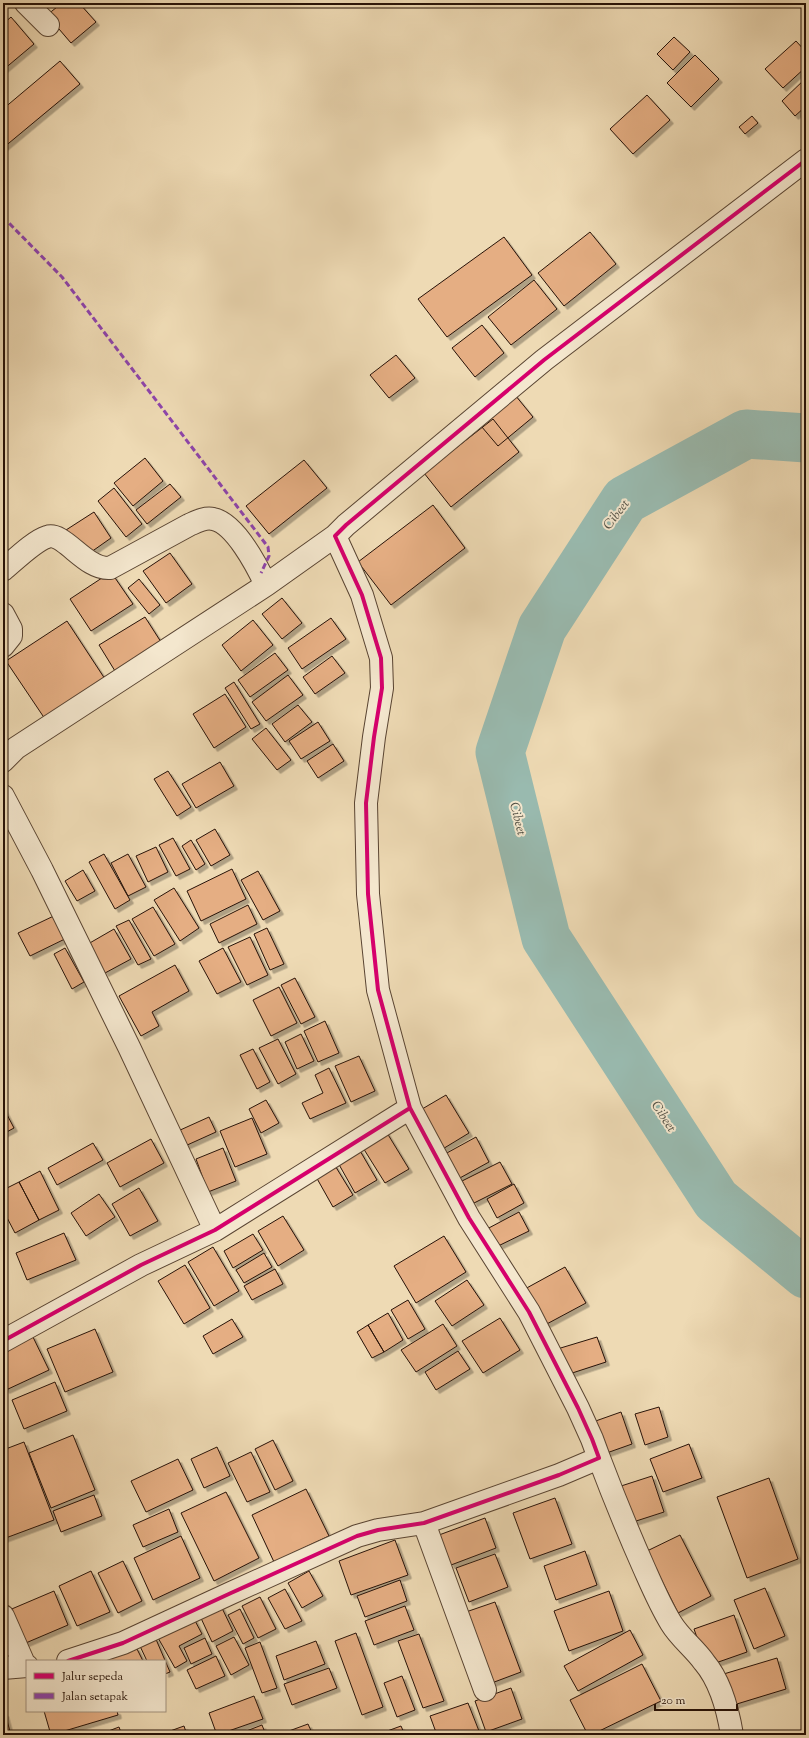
<svg xmlns="http://www.w3.org/2000/svg" width="809" height="1738" viewBox="0 0 809 1738" font-family="'Sorts Mill Goudy',serif">
<defs>
<filter id="shadow"><feDropShadow dx="3.5" dy="3.5" stdDeviation="0" flood-color="#0004"/></filter>
</defs>
<rect width="100%" height="100%" fill="#eedab4"/>
<filter id="stains"><feTurbulence type="fractalNoise" baseFrequency=".005" numOctaves="4"/><feColorMatrix values="0 0 0 0 .2 0 0 0 0 .09 0 0 0 0 .02 0 0 0 .5 -.17"/></filter>
<radialGradient id="worn" r=".72"><stop offset=".6" stop-color="#630" stop-opacity="0"/><stop offset="1" stop-color="#630" stop-opacity=".3"/></radialGradient>
<g fill="none" stroke-linecap="round" stroke-linejoin="round">
<path stroke="#99baaf" stroke-width="49" d="M806,438L746,434L625,500L542,628L500,752L546,938L716,1200L806,1274"/>
</g>
<path fill="#e5ae83" stroke="#271207" filter="url(#shadow)" d="M62,3H79L96,22L71,43L47,15Z
M11,17L34,44L3,70V24Z
M674,37L690,52L673,70L657,54Z
M796,41L806,52V67L783,88L765,69Z
M695,55L719,79L691,107L667,83Z
M60,61L80,84L3,148V109Z
M806,78V106L795,116L782,101Z
M647,95L670,120L633,154L610,129Z
M752,116L758,123L745,134L739,127Z
M590,232L616,264L564,306L538,273Z
M504,237L532,275L447,337L418,299Z
M534,280L557,309L511,345L488,317Z
M482,325L504,353L475,377L452,348Z
M396,355L415,378L389,398L370,375Z
M511,390L533,417L498,446L476,420Z
M493,419L519,452L451,507L424,473Z
M145,458L163,481L133,506L114,483Z
M304,460L327,488L269,534L246,506Z
M170,484L181,497L147,524L136,510Z
M114,488L142,524L126,537L98,501Z
M433,505L465,548L391,605L358,562Z
M94,512L111,538L84,557L66,530Z
M170,553L192,584L166,603L143,571Z
M111,572L133,604L91,631L70,599Z
M139,579L160,605L149,614L128,588Z
M282,598L302,623L282,639L262,614Z
M145,617L161,642L115,671L99,645Z
M331,618L346,639L302,669L288,648Z
M253,620L273,645L241,671L222,645Z
M67,621L105,679L45,719L6,661Z
M275,653L288,670L250,697L238,680Z
M332,656L345,673L315,694L303,677Z
M288,675L303,695L266,721L252,702Z
M234,682L260,724L251,729L225,688Z
M225,694L246,727L214,748L193,714Z
M298,705L312,722L285,742L272,724Z
M318,722L330,741L301,759L289,741Z
M266,728L291,760L277,770L252,739Z
M333,744L344,761L318,778L307,761Z
M220,762L234,786L196,808L182,784Z
M168,771L191,807L177,816L154,779Z
M215,829L230,855L211,866L196,840Z
M173,838L190,869L176,876L159,845Z
M191,840L205,864L196,870L182,846Z
M156,847L168,872L148,882L136,856Z
M104,854L130,900L115,909L89,862Z
M128,854L146,887L128,896L111,863Z
M232,869L246,899L201,921L187,891Z
M83,870L95,891L77,901L65,881Z
M258,871L280,911L263,920L241,880Z
M174,888L199,928L180,941L154,900Z
M248,905L257,924L219,943L210,924Z
M153,907L175,944L154,956L132,919Z
M60,913L71,936L30,956L18,933Z
M129,920L151,959L138,965L116,926Z
M267,928L284,964L270,970L254,934Z
M114,929L131,959L105,973L88,944Z
M250,937L268,975L247,985L228,947Z
M65,948L84,982L72,989L54,954Z
M223,948L241,982L217,994L199,961Z
M175,965L189,991L152,1012L159,1026L141,1036L119,996Z
M295,978L315,1017L301,1024L281,985Z
M279,987L297,1023L271,1036L253,1000Z
M325,1021L339,1053L318,1062L304,1031Z
M301,1034L314,1061L297,1069L285,1042Z
M278,1039L296,1074L278,1084L259,1048Z
M253,1049L270,1082L257,1089L240,1055Z
M359,1056L375,1091L351,1102L335,1066Z
M329,1068L346,1103L310,1119L302,1103L323,1093L315,1075Z
M446,1095L469,1133L441,1150L417,1112Z
M266,1100L279,1123L261,1133L249,1109Z
M3,1107L14,1128L3,1134Z
M209,1117L216,1132L185,1146L178,1131Z
M252,1118L267,1154L235,1167L220,1131Z
M384,1128L409,1169L385,1183L360,1143Z
M476,1137L489,1162L458,1179L445,1154Z
M151,1139L164,1163L120,1187L107,1163Z
M93,1143L103,1160L57,1185L48,1168Z
M223,1148L236,1181L208,1192L196,1159Z
M359,1149L377,1180L355,1193L337,1161Z
M500,1162L512,1184L474,1203L462,1181Z
M334,1164L353,1195L333,1207L315,1175Z
M40,1171L59,1210L39,1220L19,1182Z
M19,1182L39,1220L15,1233L3,1210V1190Z
M514,1184L524,1203L497,1218L487,1199Z
M139,1188L158,1221L130,1236L112,1204Z
M99,1194L115,1217L86,1236L71,1213Z
M519,1212L529,1231L494,1248L485,1230Z
M283,1216L304,1250L278,1266L258,1231Z
M64,1233L76,1260L27,1280L16,1253Z
M253,1234L263,1250L233,1268L224,1251Z
M444,1236L466,1272L416,1303L394,1266Z
M213,1247L239,1291L214,1306L188,1262Z
M264,1253L272,1267L244,1283L236,1270Z
M185,1265L210,1308L184,1324L158,1281Z
M565,1267L586,1303L543,1326L523,1290Z
M275,1269L283,1284L252,1300L244,1286Z
M467,1280L484,1305L452,1326L435,1301Z
M408,1300L425,1329L408,1339L391,1310Z
M388,1313L403,1340L384,1352L368,1325Z
M500,1318L520,1350L483,1373L462,1341Z
M232,1319L243,1337L213,1354L203,1336Z
M443,1324L457,1346L416,1372L401,1350Z
M368,1325L384,1352L372,1358L357,1332Z
M95,1329L113,1372L65,1392L47,1349Z
M32,1335L49,1370L6,1390L3,1384V1348Z
M597,1337L606,1362L563,1376L554,1350Z
M458,1351L470,1369L436,1390L425,1372Z
M55,1382L67,1411L24,1429L12,1400Z
M659,1407L668,1437L645,1445L635,1414Z
M621,1412L632,1444L601,1455L590,1423Z
M73,1435L95,1490L51,1508L29,1453Z
M273,1440L293,1481L275,1490L255,1449Z
M24,1442L54,1520L3,1539V1450Z
M689,1444L702,1478L663,1492L650,1459Z
M217,1447L230,1476L204,1488L191,1459Z
M251,1452L270,1492L247,1502L228,1463Z
M178,1459L193,1490L146,1512L131,1481Z
M652,1476L664,1512L630,1523L618,1487Z
M769,1478L798,1559L747,1578L717,1497Z
M306,1489L329,1536L274,1562L252,1515Z
M226,1492L259,1558L214,1581L181,1513Z
M94,1495L102,1516L61,1532L53,1511Z
M555,1498L572,1544L530,1559L513,1513Z
M169,1509L178,1532L143,1547L133,1525Z
M485,1518L496,1548L451,1565L439,1535Z
M680,1535L711,1596L678,1613L647,1551Z
M181,1536L200,1578L153,1600L134,1558Z
M395,1540L408,1575L351,1595L339,1561Z
M585,1551L597,1585L556,1600L544,1566Z
M495,1554L508,1587L469,1602L456,1568Z
M123,1561L142,1601L118,1613L98,1573Z
M91,1571L110,1612L77,1626L59,1586Z
M309,1571L323,1596L302,1608L288,1583Z
M400,1580L407,1601L365,1617L357,1596Z
M765,1588L785,1636L754,1649L734,1600Z
M285,1589L302,1621L285,1629L268,1598Z
M54,1591L68,1625L21,1645L7,1611Z
M609,1591L623,1631L569,1651L554,1611Z
M260,1597L276,1629L258,1638L242,1606Z
M495,1602L521,1672L489,1684L463,1613Z
M221,1606L233,1631L212,1642L200,1616Z
M405,1606L414,1630L374,1645L365,1621Z
M240,1609L254,1638L243,1644L228,1615Z
M734,1615L747,1652L707,1666L694,1629Z
M193,1617L202,1634L179,1646L187,1661L175,1668L157,1636Z
M630,1630L643,1655L578,1691L564,1666Z
M356,1633L383,1707L362,1715L335,1641Z
M419,1634L444,1701L423,1708L398,1641Z
M155,1637L170,1672L165,1674V1661H147L139,1644Z
M234,1637L249,1665L231,1675L216,1646Z
M205,1638L212,1654L191,1664L184,1648Z
M316,1641L325,1664L284,1680L276,1656Z
M260,1642L277,1688L262,1693L245,1648Z
M136,1647L143,1661H104Z
M216,1656L225,1676L196,1689L187,1670Z
M777,1658L786,1689L727,1707L717,1676Z
M642,1664L661,1701L591,1735H588L570,1700Z
M329,1668L337,1688L292,1705L284,1684Z
M402,1676L415,1710L397,1717L384,1683Z
M511,1688L522,1719L486,1732L475,1701Z
M254,1696L263,1719L217,1735L209,1713Z
M468,1703L479,1731L469,1735H437L430,1716Z
M44,1711H117L118,1715L51,1735Z
M3,1713H5L11,1735H3Z
M308,1724L313,1735H278Z
M262,1725L266,1735H236Z
M184,1726L187,1735H159Z
M401,1726L405,1735L379,1734Z
M119,1727L122,1735H98Z"/>
<g fill="none" stroke-linecap="round" stroke-linejoin="round">
<g stroke="#594432" stroke-width="24">
<path id="street" d="M26,3L48,25
M3,570C14,561 34,541 47,537C64,531 85,570 110,568L189,525C196,522 205,517 213,519C235,523 257,566 266,585
M3,614L11,629V636L3,646
M3,761L16,748L266,585L335,536
M3,796L42,870L129,1047L215,1230
M3,1341L141,1265L215,1230L410,1108L378,990L368,894L366,803L374,737L382,688L381,658L362,595L335,536L346,525L544,360L806,160
M599,1458C613,1495 628,1532 644,1568C652,1586 660,1605 671,1623C680,1638 694,1648 704,1662C721,1682 728,1710 732,1735
M424,1523L485,1690
M3,1616L25,1666
M68,1661L123,1643L231,1593L357,1536L378,1530L424,1523L559,1475L599,1458L592,1439L578,1408L529,1312L469,1218L410,1108
M3,1668L27,1666"/>
</g>
<use href="#street" stroke="#f4e7ce" stroke-width="22"/>
<path stroke="#8e44ad" stroke-width="3" stroke-dasharray="6 3" stroke-linecap="butt" d="M3,217L62,277L268,547L269,556L261,573"/>
<g stroke="#f4e7ce" stroke-width="6">
<path id="cycleway" d="M3,1341L141,1265L215,1230L410,1108L378,990L368,894L366,803L374,737L382,688L381,658L362,595L335,536L346,525L544,360L806,160
M68,1661L123,1643L231,1593L357,1536L378,1530L424,1523L559,1475L599,1458L592,1439L578,1408L529,1312L469,1218L410,1108"/>
</g>
<use href="#cycleway" stroke="#d6006c" stroke-width="4"/>
</g>
<g text-anchor="middle" dominant-baseline="central" stroke-width="4" stroke-linejoin="round" paint-order="stroke">
<g font-size="13" font-style="italic" fill="#4f4d42" stroke="#f4e7ce">
<text transform="translate(617 515) rotate(-53)">Cibeet</text>
<text transform="translate(517 819) rotate(76)">Cibeet</text>
<text transform="translate(663 1117) rotate(57)">Cibeet</text>
</g>
</g>
<rect width="809" height="1738" fill="none" stroke="#eedab4" stroke-width="16"/>
<rect x="4" y="4" width="801" height="1730" fill="none" stroke="#271207" stroke-width="2"/>
<rect x="8" y="8" width="793" height="1722" fill="none" stroke="#271207"/>
<rect x="26" y="1660" width="140" height="52" fill="#f4e7ce" stroke="#a2927e"/>
<rect x="34" y="1673" width="20" height="6" fill="#d6006c" stroke="#a2927e"/>
<text x="62" y="1680" font-size="12" fill="#271207">Jalur sepeda</text>
<rect x="34" y="1693" width="20" height="6" fill="#8e44ad" stroke="#a2927e"/>
<text x="62" y="1700" font-size="12" fill="#271207">Jalan setapak</text>
<path d="M655 1704v6h82v-6" fill="none" stroke="#271207" stroke-width="2"/>
<text x="661" y="1704" font-size="12" fill="#271207" stroke="#f4e7ce" stroke-width="3" paint-order="stroke">20 m</text>
<rect width="100%" height="100%" filter="url(#stains)"/>
<rect width="100%" height="100%" fill="url(#worn)"/>
</svg>
